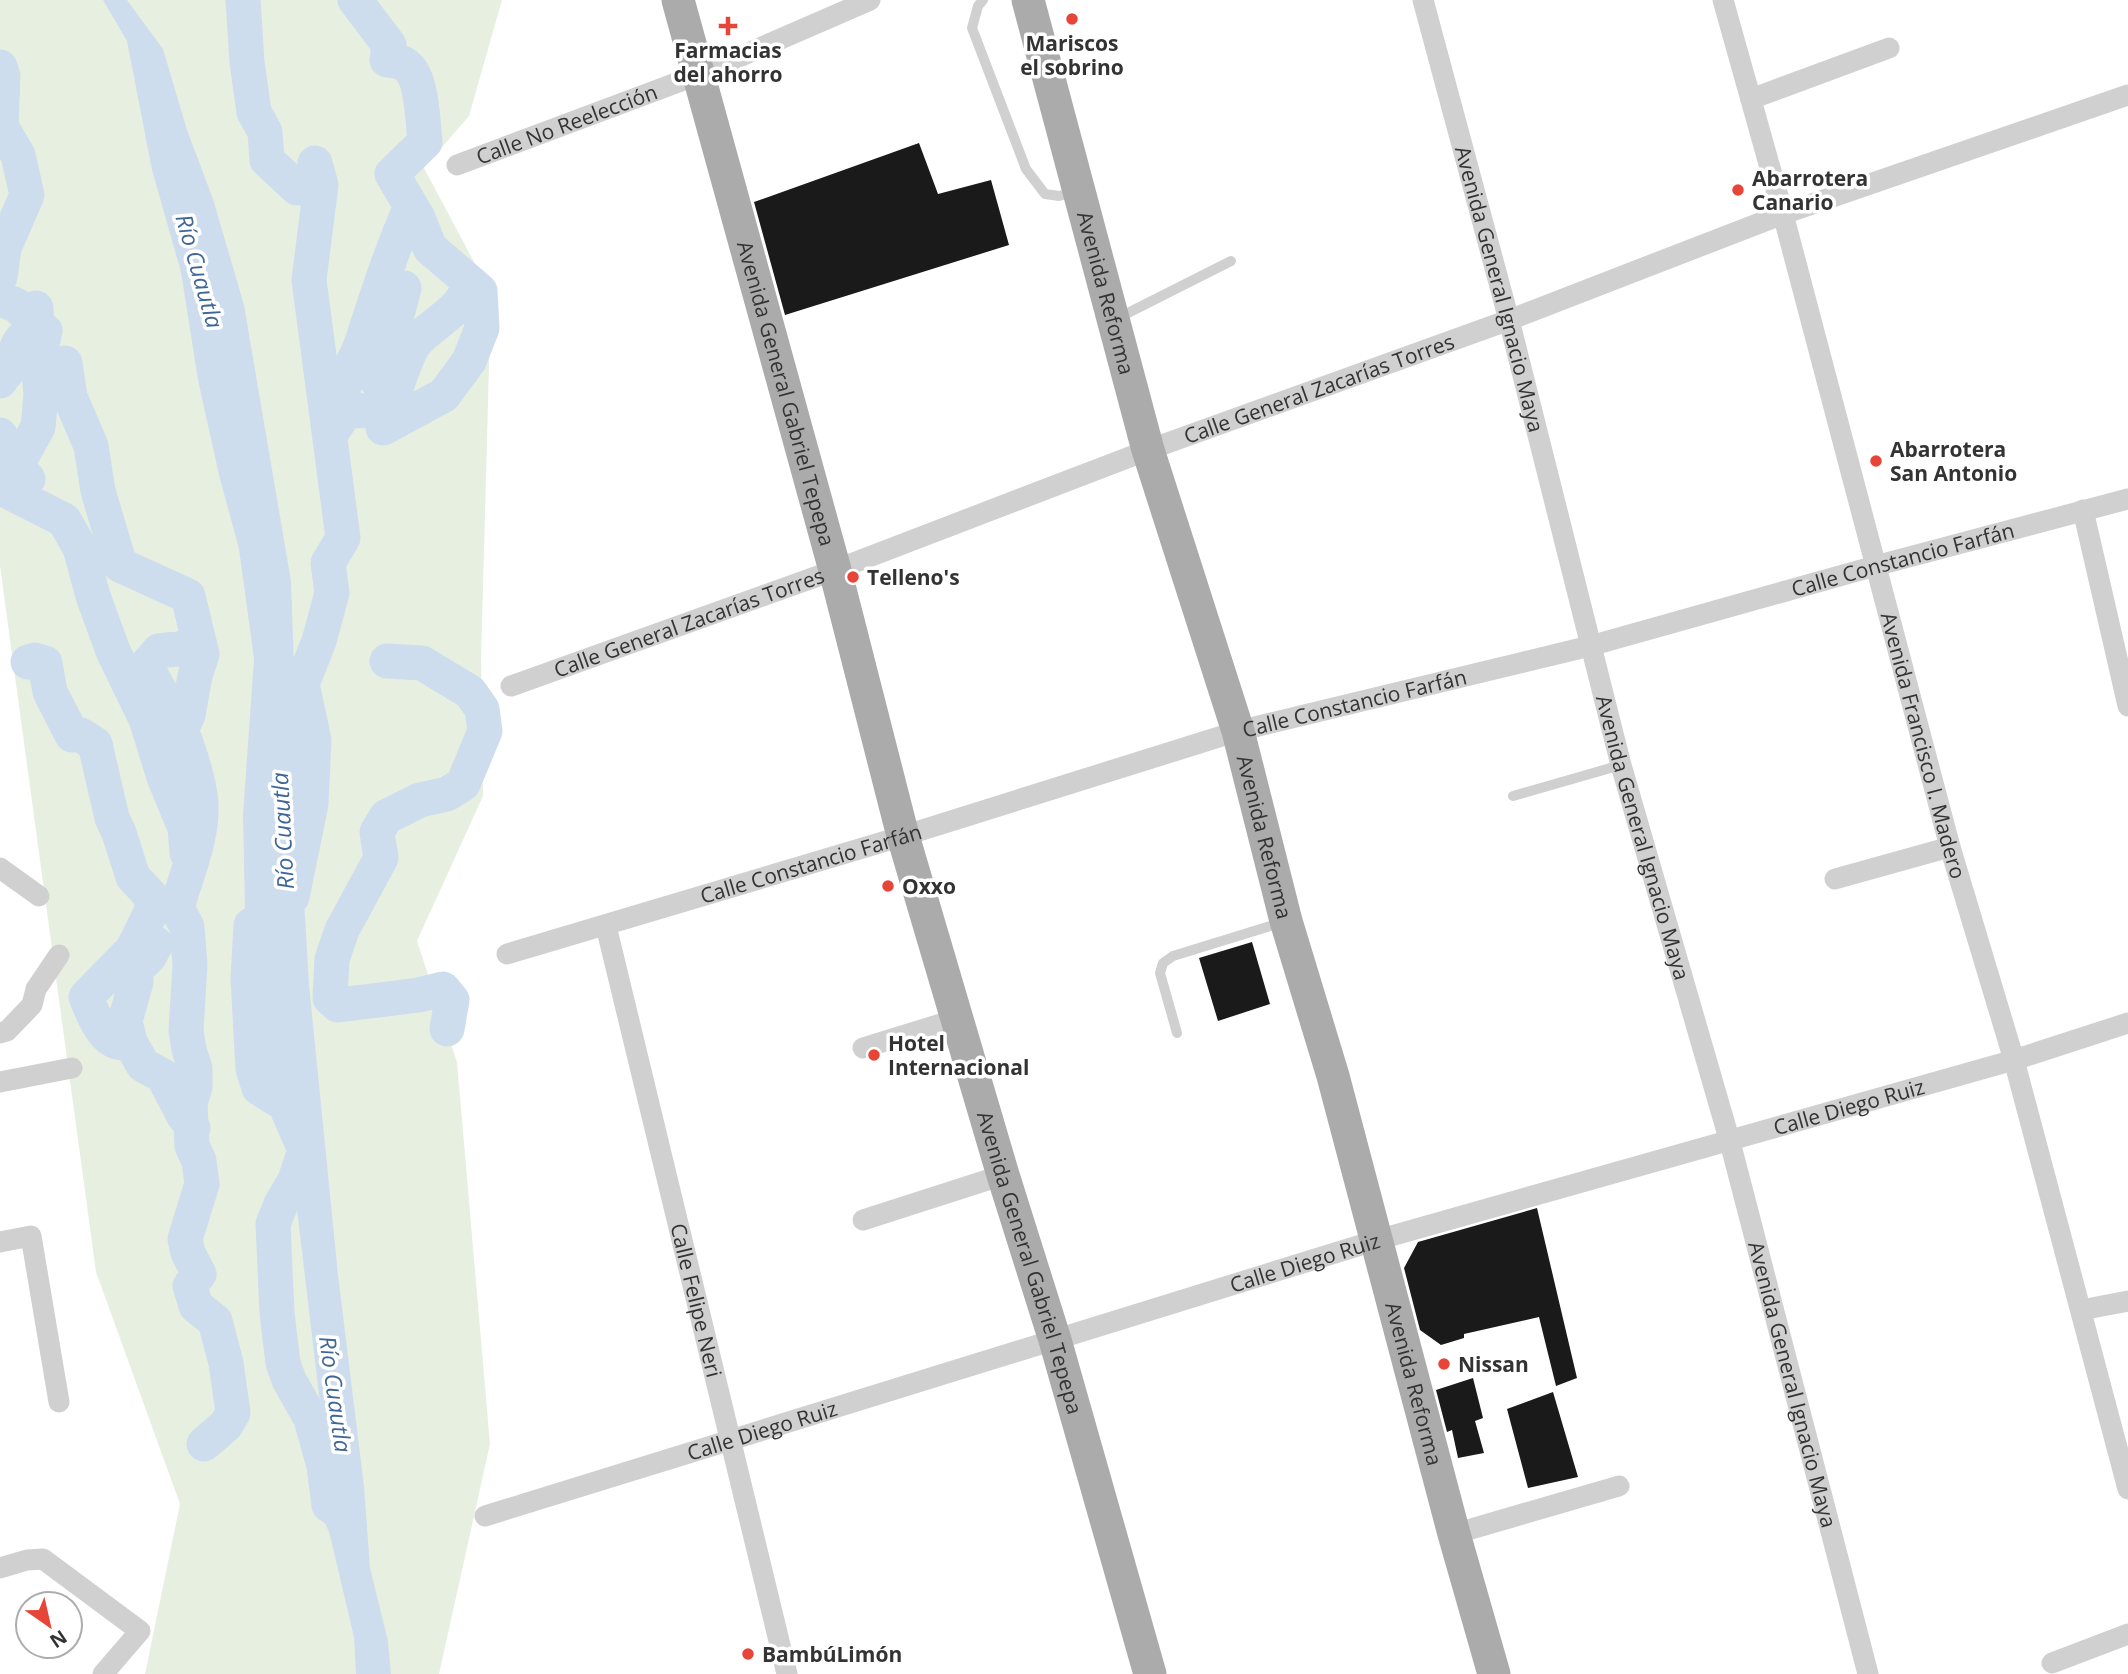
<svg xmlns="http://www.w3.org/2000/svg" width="2128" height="1674" viewBox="0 0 2128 1674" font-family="'Open Sans',sans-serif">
<rect width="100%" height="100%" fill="#fff"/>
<path fill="#e7efe1" d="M0,0H502L469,116L424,168L491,294L481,659L483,796L417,941L457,1062L490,1444L439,1674H145L180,1504L96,1272L0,566Z"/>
<path fill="#ceddee" d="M103,0H127L163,49L187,130L213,199L244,305L291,581L300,832L309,985L338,1275L364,1486L370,1568L388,1641L391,1674H356L354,1637L328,1527L322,1420L289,1142L273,1088L246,956L243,815L254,659L239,549L219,475L198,380L181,272L152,170L127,41Z"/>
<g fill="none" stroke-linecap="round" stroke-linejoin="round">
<path stroke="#ceddee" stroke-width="35" d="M243,0L247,62L254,112L265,132L267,160L297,188
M355,0L389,45L387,60C394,61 402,61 408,67C422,79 423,123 425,142L392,174L418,218L430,248L480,291L482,328L469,361L444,395L383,428
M0,67L3,76L1,126L18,155L27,195L4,248L0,277
M0,299L16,305L45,331L38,362L41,395L38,427L23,454
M65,363L70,397L91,446L98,491L120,565L188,596L202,654L195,676L188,715L181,730C190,753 199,779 201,803C203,838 186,875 177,908L187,927L190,965L186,1030L189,1050L195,1068V1087L190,1103L192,1146L199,1161L202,1184L185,1239L188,1253L199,1274L190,1286L196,1306L215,1321L226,1363L233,1413L226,1425L204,1444
M0,381L16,359C13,340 29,337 35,321C37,317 36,313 36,308
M377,381L383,368L404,288
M346,411C335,387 356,362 363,339C377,294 392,250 411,206
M0,435L8,456L28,479
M330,435L346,411L388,410C395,394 405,356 415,343C430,324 469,308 468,281
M0,472L5,490L64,520L80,548L93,596L113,651L146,719L164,777L185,828L187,853
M387,661L422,663L470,692L482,709L485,731L463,784L447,794L420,800L386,817L377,832L381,858L342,930L332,959L330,998L338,1005L419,995L443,989L452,1000L447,1029
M28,662L35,660L45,663L50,692L72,735H81L95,744L112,818L119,833L133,877L151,896L152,910L133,949L86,997C94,1017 105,1048 130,1042
M181,745L176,719L146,666L159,651L184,648L198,637
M292,897L311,804L314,740L302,684L319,641L332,593L328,563L343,538L309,280L321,185L315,163
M251,925L248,978L253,1069L259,1088L285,1104L305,1150L295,1180L281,1204L273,1224L277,1313L283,1363L289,1380L311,1419L324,1466L329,1505L339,1512L347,1529
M156,944L149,957L135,970L136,982L125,1021L130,1042L143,1065L163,1076L184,1116L193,1128"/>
</g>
<path fill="#1a1a1a" d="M919,143L938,194L991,180L1009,245L785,315L754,202Z
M1252,942L1270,1004L1218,1021L1199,958Z
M1537,1208L1577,1378L1556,1386L1539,1317L1464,1334V1338L1441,1345L1420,1330L1404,1268L1418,1242Z
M1473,1378L1483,1418L1475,1421L1484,1453L1458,1458L1452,1430L1447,1432L1436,1390Z
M1553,1392L1578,1477L1528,1488L1507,1409Z"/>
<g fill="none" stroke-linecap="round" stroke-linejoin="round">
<path stroke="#d0d0d0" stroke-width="10" d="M983,0L978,6L972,28L1026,169L1045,194L1059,196L1075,192
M1116,319L1231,261
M1513,796L1621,765
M1177,1033L1160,973L1163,963L1173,956L1283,922"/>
<g stroke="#d0d0d0" stroke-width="21">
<path id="s1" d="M1423,0L1509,320L1621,765L1730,1142L1868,1674"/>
<path id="s2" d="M1723,0L1783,214L1950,847L2014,1060L2128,1489"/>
<path d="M1751,99L1889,48"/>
<path id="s3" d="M457,165L700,74L870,0"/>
<path d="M2083,510L2128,706"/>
<path id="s4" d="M511,686L835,570L1148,450L1509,320L1783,214L2128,95"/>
<path d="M0,868L39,896"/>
<path d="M1835,879L1950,847"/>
<path id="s5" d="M606,926L787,1674"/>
<path id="s6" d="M507,954L903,836L1238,731L1590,646L1875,566L2128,499"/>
<path d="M0,1033L7,1031L32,1005L36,989L59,955"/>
<path d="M863,1048L957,1019"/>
<path d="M0,1082L72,1068"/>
<path d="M863,1220L1003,1175"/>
<path d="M0,1242L31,1236L59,1402"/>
<path d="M2081,1310L2128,1301"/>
<path id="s7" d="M485,1516L1377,1240L2014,1060L2128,1023"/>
<path d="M1454,1534L1619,1486"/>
<path d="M0,1568L27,1560L43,1559L140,1631L103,1674"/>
<path d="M2052,1663L2128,1634"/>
</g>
<g stroke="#ababab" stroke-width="33">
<path id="s8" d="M678,0L835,570L903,836L1003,1175L1055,1340L1150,1674"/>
<path id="s9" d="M1028,0L1148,450L1238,731L1286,921L1333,1076L1454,1534L1494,1674"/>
</g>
</g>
<g fill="#e74537" stroke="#fff" stroke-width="2.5">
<circle cx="1072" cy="19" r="7"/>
<path d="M724.5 15.5h7v7h7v7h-7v7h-7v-7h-7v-7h7z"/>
<circle cx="1738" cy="190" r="7"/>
<circle cx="1876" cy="461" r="7"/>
<circle cx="853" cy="577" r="7"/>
<circle cx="888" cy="886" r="7"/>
<circle cx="874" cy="1055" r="7"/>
<circle cx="1444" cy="1364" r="7"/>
<circle cx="748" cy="1654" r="7"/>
</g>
<g text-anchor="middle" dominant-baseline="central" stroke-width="7" stroke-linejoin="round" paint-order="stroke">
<g font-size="21" font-weight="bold" fill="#333" stroke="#fff" text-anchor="start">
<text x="1072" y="43" text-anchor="middle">Mariscos<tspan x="1072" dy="24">el sobrino</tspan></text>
<text x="728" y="50" text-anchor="middle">Farmacias<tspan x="728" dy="24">del ahorro</tspan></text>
<text x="1752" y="178">Abarrotera<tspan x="1752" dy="24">Canario</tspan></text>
<text x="1890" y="449">Abarrotera<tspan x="1890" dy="24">San Antonio</tspan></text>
<text x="867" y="577">Telleno's</text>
<text x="902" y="886">Oxxo</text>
<text x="888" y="1043">Hotel<tspan x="888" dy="24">Internacional</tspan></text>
<text x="1458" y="1364">Nissan</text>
<text x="762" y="1654">BambúLimón</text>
</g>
<g font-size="21" fill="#333" stroke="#fff">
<text stroke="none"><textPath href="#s3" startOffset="117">Calle No Reelección</textPath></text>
<text stroke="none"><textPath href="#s1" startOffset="299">Avenida General Ignacio Maya</textPath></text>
<text stroke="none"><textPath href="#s9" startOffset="303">Avenida Reforma</textPath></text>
<text stroke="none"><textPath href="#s4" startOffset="861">Calle General Zacarías Torres</textPath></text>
<text stroke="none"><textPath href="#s8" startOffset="408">Avenida General Gabriel Tepepa</textPath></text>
<text stroke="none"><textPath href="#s6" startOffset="1451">Calle Constancio Farfán</textPath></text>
<text stroke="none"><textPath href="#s4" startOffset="189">Calle General Zacarías Torres</textPath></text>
<text stroke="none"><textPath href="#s6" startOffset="884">Calle Constancio Farfán</textPath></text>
<text stroke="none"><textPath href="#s2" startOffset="772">Avenida Francisco I. Madero</textPath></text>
<text stroke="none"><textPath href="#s9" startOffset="870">Avenida Reforma</textPath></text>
<text stroke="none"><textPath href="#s1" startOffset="866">Avenida General Ignacio Maya</textPath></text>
<text stroke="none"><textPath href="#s6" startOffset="317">Calle Constancio Farfán</textPath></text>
<text stroke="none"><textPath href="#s7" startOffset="1424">Calle Diego Ruiz</textPath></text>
<text stroke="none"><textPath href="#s8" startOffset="1311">Avenida General Gabriel Tepepa</textPath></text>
<text stroke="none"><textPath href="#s7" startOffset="858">Calle Diego Ruiz</textPath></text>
<text stroke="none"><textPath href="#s5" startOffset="385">Calle Felipe Neri</textPath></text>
<text stroke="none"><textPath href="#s9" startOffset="1437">Avenida Reforma</textPath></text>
<text stroke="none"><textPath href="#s1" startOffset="1433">Avenida General Ignacio Maya</textPath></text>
<text stroke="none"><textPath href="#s7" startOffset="290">Calle Diego Ruiz</textPath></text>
</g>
<g font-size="23" font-style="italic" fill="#3e6797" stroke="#fff">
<text transform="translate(200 271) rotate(74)">Río Cuautla</text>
<text transform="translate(282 831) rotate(-93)">Río Cuautla</text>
<text transform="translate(336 1394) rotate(82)">Río Cuautla</text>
</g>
</g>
<g transform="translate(49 1625) rotate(146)"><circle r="33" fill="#ffffff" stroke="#adadad" stroke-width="2"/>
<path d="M0-5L12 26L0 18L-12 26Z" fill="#e74537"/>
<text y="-10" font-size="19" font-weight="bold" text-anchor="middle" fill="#333333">N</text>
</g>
</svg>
